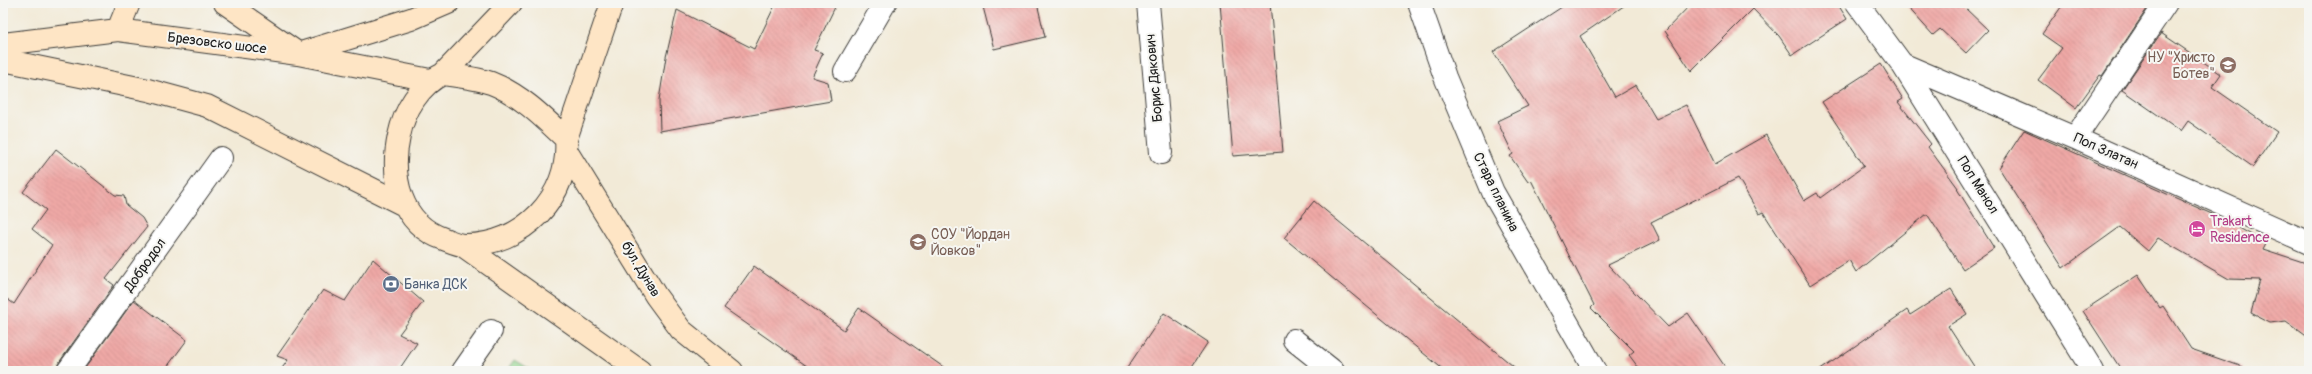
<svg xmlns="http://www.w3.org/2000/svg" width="2312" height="374" viewBox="0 0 2312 374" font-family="Pangolin,sans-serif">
<defs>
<pattern id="grass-tufts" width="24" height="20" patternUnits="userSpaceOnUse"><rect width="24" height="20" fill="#90d38b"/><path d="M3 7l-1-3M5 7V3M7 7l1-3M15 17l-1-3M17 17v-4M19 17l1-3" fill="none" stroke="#7cb577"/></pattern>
<pattern id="building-back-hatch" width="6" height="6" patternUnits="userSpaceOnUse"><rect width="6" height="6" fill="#efa8a6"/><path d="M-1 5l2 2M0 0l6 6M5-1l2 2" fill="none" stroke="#cc908e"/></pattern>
</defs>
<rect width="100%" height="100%" fill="#f6f6f2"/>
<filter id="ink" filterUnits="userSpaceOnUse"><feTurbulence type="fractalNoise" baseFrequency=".025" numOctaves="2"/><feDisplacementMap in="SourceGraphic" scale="8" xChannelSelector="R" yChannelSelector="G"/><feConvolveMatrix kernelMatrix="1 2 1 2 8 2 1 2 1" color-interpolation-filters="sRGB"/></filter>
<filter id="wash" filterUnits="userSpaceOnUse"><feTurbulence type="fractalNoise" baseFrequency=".012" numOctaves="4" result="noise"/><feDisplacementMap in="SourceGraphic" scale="16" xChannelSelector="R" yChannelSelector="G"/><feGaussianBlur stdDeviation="0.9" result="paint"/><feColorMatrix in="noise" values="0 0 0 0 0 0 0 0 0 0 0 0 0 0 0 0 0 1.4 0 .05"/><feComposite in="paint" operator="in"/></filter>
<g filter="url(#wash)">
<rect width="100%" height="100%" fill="#f2ead7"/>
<path fill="url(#grass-tufts)" stroke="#567854" d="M515,360L533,371H507Z"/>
<g id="blocks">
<path fill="url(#building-back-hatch)" d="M776,3H837L814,50L823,53L812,77L828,82L831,101L660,131L659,100L666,57L677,10L754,49Z
M982,3H1037L1045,37L994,49Z
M1220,3H1270L1283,152L1233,156Z
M1568,3H1628L1580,36L1615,97L1636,85L1656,119L1686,105L1715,164L1766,135L1804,201L1817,193L1820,198L1864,166L1822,102L1881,64L1903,99L1898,102L1931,144L1928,147L1958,188L1957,189L1994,248L1963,269L1927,214L1856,272L1849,260L1810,285L1763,212L1759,214L1738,178L1651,222L1660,240L1608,265L1668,327L1688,313L1728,371H1641L1629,355L1634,351L1591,308L1594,305L1531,180L1528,182L1510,156L1513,154L1497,121L1528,106L1493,52Z
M1692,3H1837L1847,19L1792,55L1779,36L1753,9L1691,71L1665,31Z
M1904,3H1969L1964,7L1988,30L1966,53L1940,29L1933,35Z
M2064,3H2151L2102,76L2100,75L2076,108L2038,80L2062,48L2042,34Z
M2161,33L2221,74L2212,87L2277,132L2253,167L2188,121L2181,131L2122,90Z
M2024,130L2225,220L2266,243L2263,249L2309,264V338L2286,321L2270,323L2251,313L2260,280L2229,279L2158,238L2148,251L2120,227L2063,268L1999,168Z
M56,149L115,195L124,196L126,205L142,218L147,227L106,279L114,285L58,364L56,371H3V296L14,304L52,245L32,229L46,210L23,192Z
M1314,201L1519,371H1445L1284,238Z
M373,259L423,302L399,334L417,343L398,371H280L288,360L277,356L323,290L345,301Z
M754,266L844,330L859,308L949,371H814L724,308Z
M2138,275L2160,308L2163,306L2191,349L2243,367L2242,371H2122L2083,311Z
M1951,289L1967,314L1948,326L1977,371H1819L1907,310L1910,315Z
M134,300L187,340L164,371H83Z
M1164,313L1208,342L1189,371H1125Z"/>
</g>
</g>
<g filter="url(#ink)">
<use href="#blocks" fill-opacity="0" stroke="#3c3b38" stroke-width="1"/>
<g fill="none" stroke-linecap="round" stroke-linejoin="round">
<g stroke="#3c3b38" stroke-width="24">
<path id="street" d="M1148,3L1161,153
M1419,3L1445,77L1493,192L1595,371
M1857,3L1902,64L2093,371
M1902,64L2075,138L2309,243
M845,71L885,3
M2075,138L2166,3
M1294,340L1333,371
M68,371L221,158
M463,371L491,331"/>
</g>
<g stroke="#3c3b38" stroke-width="24">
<path id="secondary" d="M225,3L296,52
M118,30L129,3
M3,44L118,30L298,54L430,80
M301,53L411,19L448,3
M3,60L148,90L207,106L404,205
M443,74C459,76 476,78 491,83C520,94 544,118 566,139C571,197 522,246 464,245C457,245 450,241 444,239C400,224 390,176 399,136C404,111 420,84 443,74Z
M443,74L511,3
M566,139L612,3
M567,152L656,296L681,330L732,371
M462,245L640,371"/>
</g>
<use href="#street" stroke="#fff" stroke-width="22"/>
<use href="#secondary" stroke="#fee5c5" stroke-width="22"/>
</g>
</g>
<defs>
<g id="school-disc" transform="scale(0.9)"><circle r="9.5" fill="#8d6e63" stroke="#f6f6f2"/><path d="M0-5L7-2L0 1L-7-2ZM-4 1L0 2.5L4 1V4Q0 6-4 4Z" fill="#fff"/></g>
<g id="hotel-disc" transform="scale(0.9)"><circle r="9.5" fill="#d1479c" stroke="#f6f6f2"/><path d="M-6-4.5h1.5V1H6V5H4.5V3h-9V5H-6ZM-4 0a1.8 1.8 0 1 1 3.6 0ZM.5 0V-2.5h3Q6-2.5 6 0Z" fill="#fff"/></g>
<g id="bank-disc" transform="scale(0.9)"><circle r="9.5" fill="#5c6f8a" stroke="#f6f6f2"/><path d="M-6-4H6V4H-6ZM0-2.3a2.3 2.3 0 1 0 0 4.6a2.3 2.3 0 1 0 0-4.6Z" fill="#fff"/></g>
</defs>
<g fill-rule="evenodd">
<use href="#school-disc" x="2228" y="65"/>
<use href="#hotel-disc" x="2197" y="229"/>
<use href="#school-disc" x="918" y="242"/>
<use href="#bank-disc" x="391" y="284"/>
</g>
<g text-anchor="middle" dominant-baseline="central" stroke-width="4" stroke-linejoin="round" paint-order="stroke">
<g font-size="14" fill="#1c1c1c" stroke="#f6f6f2">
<text transform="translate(217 43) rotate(7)">Брезовско шосе</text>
<text transform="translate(1154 78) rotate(-95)">Борис Дякович</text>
<text transform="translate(2106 151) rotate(24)">Поп Златан</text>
<text transform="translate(1978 185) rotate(58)">Поп Манол</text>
<text transform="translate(1496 192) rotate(64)">Стара планина</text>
<text transform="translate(145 265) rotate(-55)">Добродол</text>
<text transform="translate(641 269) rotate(59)">бул. Дунав</text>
</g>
<g font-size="14" fill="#785e54" stroke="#f6f6f2" text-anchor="end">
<text x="2215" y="57">НУ "Христо<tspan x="2215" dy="16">Ботев"</tspan></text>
<text x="931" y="234" text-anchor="start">СОУ "Йордан<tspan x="931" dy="16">Йовков"</tspan></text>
</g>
<g font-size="14" fill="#b23c85" stroke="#f6f6f2" text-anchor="start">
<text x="2210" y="221">Trakart<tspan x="2210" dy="16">Residence</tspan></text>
</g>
<g font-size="14" fill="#4e5e75" stroke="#f6f6f2" text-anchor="start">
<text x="404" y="284">Банка ДСК</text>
</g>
</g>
<rect width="2312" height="374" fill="none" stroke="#f6f6f2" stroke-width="16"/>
</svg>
